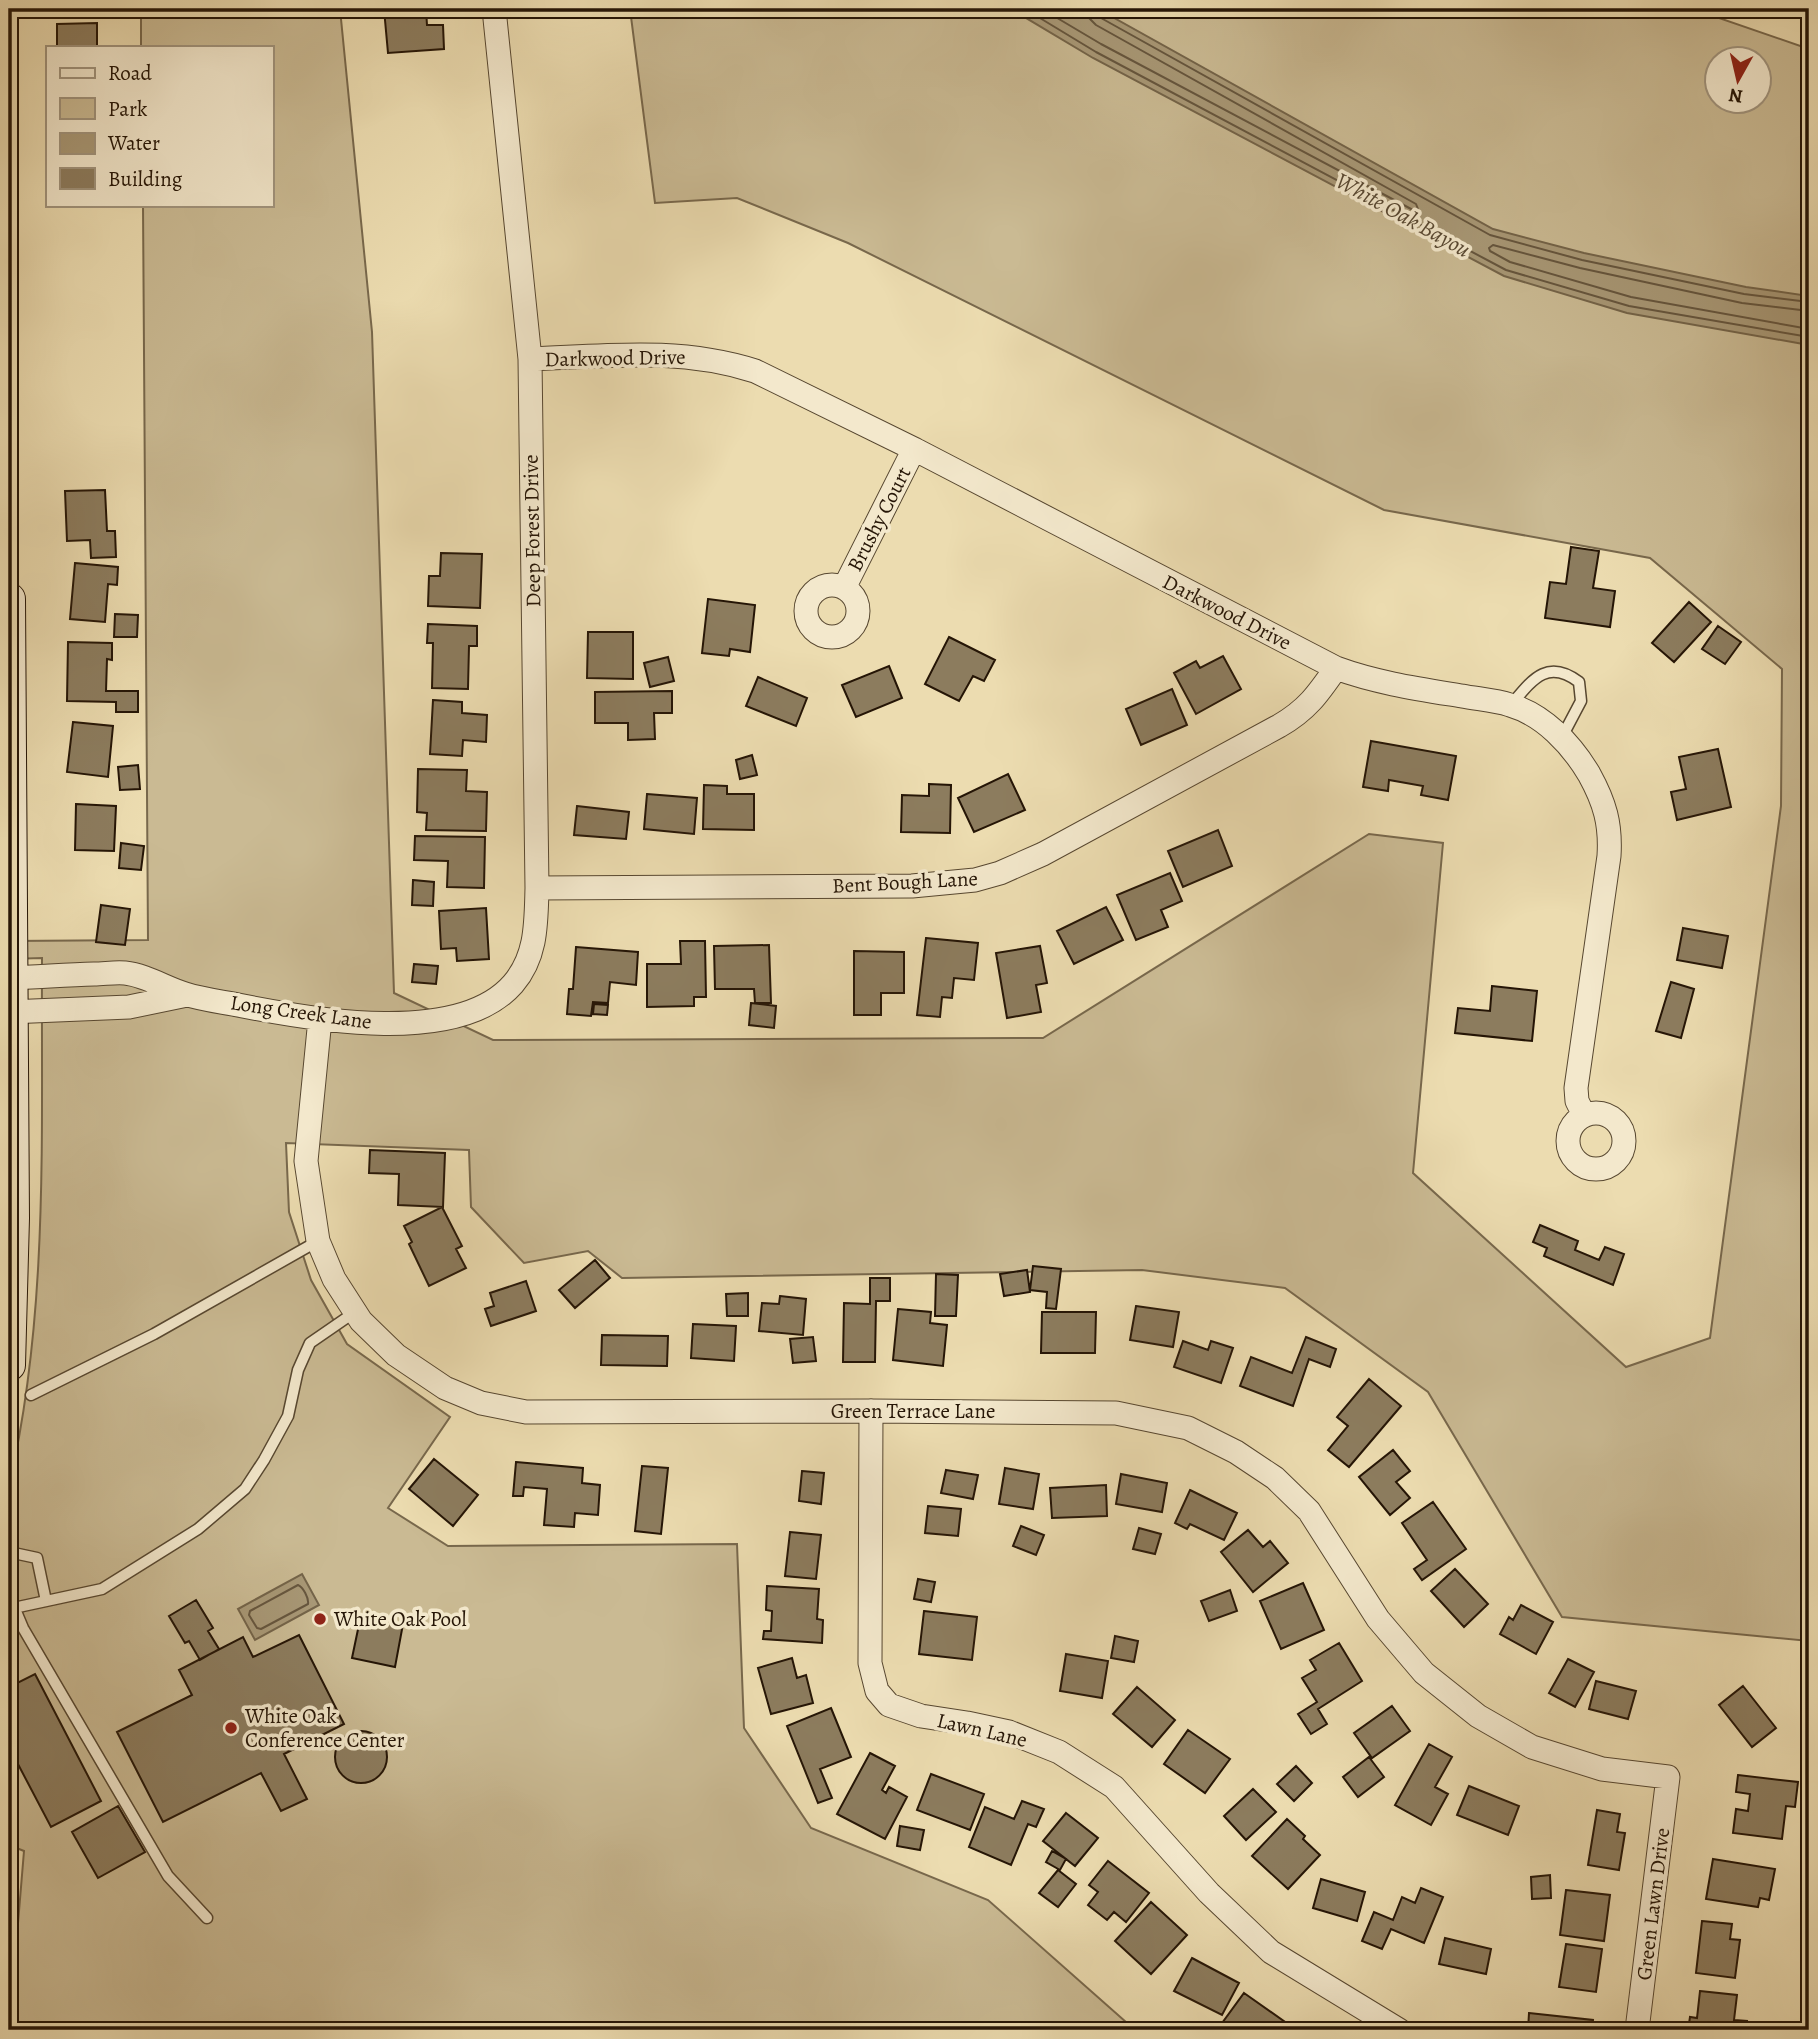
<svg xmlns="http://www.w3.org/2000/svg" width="1818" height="2039" viewBox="0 0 1818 2039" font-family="Alegreya,serif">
<rect width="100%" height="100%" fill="#ecdcb0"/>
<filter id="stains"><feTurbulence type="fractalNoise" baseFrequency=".00286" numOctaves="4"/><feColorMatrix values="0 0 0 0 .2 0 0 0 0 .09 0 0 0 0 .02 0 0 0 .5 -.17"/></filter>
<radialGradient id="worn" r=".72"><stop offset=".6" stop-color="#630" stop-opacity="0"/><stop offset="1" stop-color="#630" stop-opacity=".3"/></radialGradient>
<path fill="#caba93" stroke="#78684c" stroke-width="2" fill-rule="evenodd" d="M141,9H340L372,332L394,993L493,1040L1043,1038L1369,834L1443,843L1413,1173L1626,1367L1710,1338L1781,806L1782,669L1650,558L1384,510L848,243L737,198L655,203L630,9H1693L1809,49V1641L1562,1617L1428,1392L1285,1288L1142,1270L622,1278L588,1251L524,1263L471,1207L469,1150L286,1143L289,1212L311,1280L347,1344L450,1417L388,1508L448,1546L737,1544L744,1728L811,1828L988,1900L1135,2030H9V1971L18,1923L24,1851L9,1845V1486C49,1313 41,1134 42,958L9,959V941L148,940L143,205H271V47H141ZM1716,60H1758V102H1716Z"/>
<path fill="#a89876" stroke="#746449" stroke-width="2" d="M1011,9H1098L1493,229L1584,253L1746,287L1809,296V345L1627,313L1504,276L1093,58Z
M302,1574L319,1605L255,1640L238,1609Z"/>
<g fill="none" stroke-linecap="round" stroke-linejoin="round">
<path stroke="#66563e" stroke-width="2" d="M1025,9L1096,52L1506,270L1629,306L1809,337
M1042,9L1101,44L1413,210L1418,209L1416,204L1096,25L1089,18L1087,9
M1096,9L1101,18L1490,235L1582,260L1744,294L1809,302
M1809,311L1742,303L1580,268L1493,245L1489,248L1490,251L1510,262L1631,297L1809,329
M298,1585C303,1587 309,1598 308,1604L261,1629L257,1628L249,1615L250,1611Z"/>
</g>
<path fill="#8c7c5e" stroke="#251506" stroke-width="2" d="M384,9H426L427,25H443L444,49L388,53Z
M97,23V47H57V24Z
M105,490L107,531H115L116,557L91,558L90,540L67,541L65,491Z
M1571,547L1599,551L1593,588L1615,591L1610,627L1545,618L1550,582L1566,584Z
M441,553L482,554L480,608L428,606L429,576H440Z
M75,563L118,567L117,585L108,584L105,622L70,619Z
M708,599L755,605L750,652L730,649L729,656L702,653Z
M1689,602L1711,622L1674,662L1652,643Z
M115,614L138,615L137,637H114Z
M428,624L477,626V646H469L468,689L432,688L433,643H427Z
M1718,626L1741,642L1725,664L1702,649Z
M588,632H633V679L587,678Z
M949,637L995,660L984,681L973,676L959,701L925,684Z
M68,642L112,643V660L107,659L106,691H138V712H116V702L67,701Z
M1223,656L1241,689L1196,714L1174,673L1196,661L1200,668Z
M668,657L674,681L650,687L644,663Z
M889,666L902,698L856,717L842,685Z
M758,677L807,698L796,726L746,706Z
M1172,689L1187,725L1141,745L1126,709Z
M672,691V713H654L655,739L628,740V723H595V692Z
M433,700L462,702V713L487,715L486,742L463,740L462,756L430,754Z
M73,722L113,726L108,777L67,772Z
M1371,741L1456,756L1448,800L1421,795L1423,786L1389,780L1388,791L1363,787Z
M1718,749L1731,807L1677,820L1671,792L1686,789L1679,757Z
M752,755L757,775L740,779L736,760Z
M138,765L140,789L120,790L118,767Z
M418,769L467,770L466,791L487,792L486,831L426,830L427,813L417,812Z
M1008,774L1025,810L974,832L958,798Z
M929,784L951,785L950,833L901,832L902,795L929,796Z
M704,785L727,786V794H754V830L703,829Z
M647,794L697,798L694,834L644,829Z
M76,804L116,806L114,851L75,850Z
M577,806L629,812L626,839L574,835Z
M1218,830L1232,866L1183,887L1168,851Z
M415,836L485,837L484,888L447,887L448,861L414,860Z
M121,843L144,846L141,870L119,868Z
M1170,873L1182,901L1161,910L1168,927L1136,940L1117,895Z
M413,880L434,882L433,906L412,905Z
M101,905L130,909L125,945L96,942Z
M1106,907L1123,940L1074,964L1057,931Z
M486,908L489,959L457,961L456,948L441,949L439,911Z
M1683,928L1728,936L1722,968L1677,960Z
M926,938L978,943L974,980L954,978L952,998L942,997L940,1017L917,1015Z
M680,941H705L706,997H694V1006L647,1007V964H681Z
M769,945L771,1003H755L754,989H715L714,946Z
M1040,946L1047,983L1036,985L1041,1012L1007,1018L996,953Z
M576,947L638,952L636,985L610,982L608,1003L593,1002L591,1016L567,1014L569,989H573Z
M854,951L904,952V993H881V1015H854Z
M414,964L438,966L436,984L412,982Z
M1671,982L1694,989L1681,1038L1656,1031Z
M1492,986L1537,991L1532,1041L1455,1033L1458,1008L1490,1011Z
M751,1003L776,1006L774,1028L749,1025Z
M594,1004L608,1005L607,1015L593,1014Z
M370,1150L445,1153L443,1207L398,1205L399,1174L369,1173Z
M442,1207L462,1246L456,1249L466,1268L429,1286L409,1244L412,1242L404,1226Z
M1540,1225L1578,1241L1575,1250L1599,1260L1605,1247L1624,1254L1613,1285L1544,1256L1547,1248L1533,1242Z
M595,1260L610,1278L575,1308L559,1290Z
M1033,1266L1061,1269L1056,1309L1046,1308L1047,1292L1030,1290Z
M1027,1270L1030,1292L1004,1296L1000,1274Z
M936,1274L958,1275L956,1316H935Z
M870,1278H890V1301H876L875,1362H843L844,1303L870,1304Z
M526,1281L536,1311L491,1326L485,1309L494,1306L490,1293Z
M748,1293V1316H727L726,1294Z
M780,1296L806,1299L803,1335L759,1331L762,1303L779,1304Z
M1136,1306L1179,1312L1173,1347L1130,1340Z
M898,1309L931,1312L930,1323L947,1325L943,1366L893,1360Z
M1042,1312H1096L1095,1353H1041Z
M693,1324L736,1326L734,1361L691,1358Z
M602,1335L668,1336L667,1366L601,1365Z
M813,1337L816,1361L793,1363L790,1339Z
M1306,1337L1336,1349L1330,1367L1309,1359L1293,1406L1240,1386L1251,1357L1292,1373Z
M1183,1341L1208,1350L1211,1341L1233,1348L1221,1383L1174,1367Z
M1369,1379L1401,1406L1349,1467L1328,1450L1348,1426L1337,1417Z
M1393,1450L1410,1471L1396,1482L1410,1498L1390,1515L1359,1477Z
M434,1459L478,1495L453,1526L409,1489Z
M516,1462L583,1468L582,1483L600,1485L598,1515L575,1513L574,1527L544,1525L547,1489L524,1487L523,1496H513Z
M642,1466L668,1468L661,1534L635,1531Z
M1005,1468L1039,1474L1033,1509L999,1504Z
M946,1470L978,1475L973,1499L941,1493Z
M802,1471L824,1473L821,1504L799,1501Z
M1121,1474L1167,1483L1162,1512L1116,1504Z
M1106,1485L1107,1516L1052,1518L1050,1488Z
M1190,1490L1237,1513L1224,1540L1190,1524L1187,1529L1175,1523Z
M1433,1502L1466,1549L1422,1580L1414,1569L1427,1560L1402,1523Z
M928,1506L961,1509L958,1536L925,1533Z
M1021,1526L1044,1535L1036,1555L1013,1546Z
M1139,1528L1161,1534L1155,1554L1133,1549Z
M1248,1530L1263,1547L1270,1541L1288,1563L1253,1592L1221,1552Z
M790,1532L821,1535L816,1579L785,1576Z
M1455,1569L1488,1604L1464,1627L1431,1591Z
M918,1579L935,1582L931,1602L914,1599Z
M1303,1583L1324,1630L1281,1649L1260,1601Z
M767,1586L819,1589L817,1619L823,1620L822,1643L763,1639L764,1631H771L772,1611L766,1610Z
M1230,1590L1237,1611L1209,1621L1201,1601Z
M196,1600L213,1628L208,1631L219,1649L200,1660L189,1641L185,1643L169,1616Z
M1521,1605L1553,1622L1536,1654L1500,1634L1509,1617L1513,1620Z
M924,1611L977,1617L972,1660L919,1654Z
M361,1615L403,1624L395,1667L352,1658Z
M299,1635L344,1724L284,1754L307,1799L281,1811L261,1773L163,1822L117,1732L192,1695L179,1670L243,1637L253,1657Z
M1115,1636L1138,1641L1134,1662L1111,1658Z
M1339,1643L1362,1681L1318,1709L1327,1724L1311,1734L1298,1714L1317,1702L1302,1678L1316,1670L1310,1660Z
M1066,1654L1108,1661L1102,1698L1060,1691Z
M792,1658L797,1678L806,1675L813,1703L771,1714L758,1668Z
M1568,1659L1594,1672L1575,1707L1549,1693Z
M35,1674L101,1801L51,1827L9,1747V1687Z
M1596,1681L1636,1691L1628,1719L1589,1709Z
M1743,1686L1776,1728L1752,1747L1719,1705Z
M1137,1687L1175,1720L1152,1747L1113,1714Z
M1392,1706L1410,1731L1372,1758L1354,1733Z
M831,1708L851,1757L820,1769L832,1798L818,1803L787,1726Z
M1188,1730L1230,1759L1205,1793L1164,1764Z
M335 1757a26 26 0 1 1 52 0a26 26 0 1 1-52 0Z
M1429,1744L1452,1757L1435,1787L1448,1794L1431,1825L1395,1805Z
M870,1753L895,1766L882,1790L886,1793L889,1787L907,1797L885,1839L837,1814Z
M1369,1757L1384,1777L1358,1797L1343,1777Z
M1296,1766L1312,1783L1294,1801L1277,1784Z
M931,1774L984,1794L970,1830L917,1810Z
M1738,1775L1798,1782L1795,1807L1786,1806L1782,1839L1733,1833L1736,1809L1748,1811L1750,1794L1736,1792Z
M1469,1786L1519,1806L1508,1835L1457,1815Z
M1253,1789L1276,1812L1246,1840L1224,1816Z
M1022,1801L1044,1809L1036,1827L1028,1824L1011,1865L969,1847L985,1807L1014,1819Z
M118,1806L145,1852L98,1878L72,1832Z
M1597,1810L1620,1814L1617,1832L1625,1833L1619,1870L1588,1865Z
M1066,1813L1098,1838L1075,1866L1043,1841Z
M1287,1819L1305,1836L1303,1839L1320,1855L1288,1889L1252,1856Z
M900,1826L924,1830L920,1850L897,1846Z
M9,1845L17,1848L9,1876Z
M1052,1851L1066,1859L1060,1870L1046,1862Z
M1713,1859L1775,1869L1769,1900L1760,1898L1758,1907L1706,1899Z
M1108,1861L1149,1893L1126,1922L1114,1912L1107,1920L1088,1905L1098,1892L1089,1885Z
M1058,1870L1076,1884L1058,1907L1039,1893Z
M1550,1875L1551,1898L1532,1899L1531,1877Z
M1321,1879L1365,1892L1357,1921L1313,1908Z
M1421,1888L1443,1897L1424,1943L1391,1929L1382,1949L1362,1941L1374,1912L1393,1920L1402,1897L1415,1903Z
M1566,1890L1610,1895L1604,1941L1560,1935Z
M1151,1902L1187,1935L1151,1974L1115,1941Z
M1702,1921L1732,1924L1730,1939L1740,1940L1735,1978L1696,1973Z
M1445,1938L1491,1949L1486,1974L1439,1964Z
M1566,1944L1602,1949L1596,1992L1559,1987Z
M1192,1958L1239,1983L1222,2015L1174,1991Z
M1700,1991L1737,1995L1734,2020L1747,2021L1746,2030H1688L1690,2017L1697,2018Z
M1244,1993L1288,2024L1284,2030H1217Z
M1529,2013L1593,2020L1592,2030H1528Z"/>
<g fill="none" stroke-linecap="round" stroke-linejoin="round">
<g stroke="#574730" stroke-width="13">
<path id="lane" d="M1511,705C1532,680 1547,658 1579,682L1581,701L1562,737
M31,1395L154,1334L318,1241
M9,1552L37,1558L46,1601
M9,1609L102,1589L198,1529L245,1489L264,1460L288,1416L298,1370L310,1343L355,1312
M15,1609L23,1628L168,1876L207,1918"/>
</g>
<g stroke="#574730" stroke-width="25">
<path id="street" d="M530,359C608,356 679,347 755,371L914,449L1336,668C1377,683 1419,689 1462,696C1477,699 1495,700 1510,705C1544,715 1571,744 1589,774C1605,803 1611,824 1609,856L1576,1088L1577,1101L1584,1115
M806 611a26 26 0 1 1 52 0a26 26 0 1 1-52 0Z
M844,588L914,449
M537,888L912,886L975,880L1000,873L1043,854L1279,726C1307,710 1318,694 1336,668
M9,978C37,977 65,975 94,974C104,974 115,972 125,973C145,975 166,988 185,994C204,1000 224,1002 243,1006C314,1020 459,1046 513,984C537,956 536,923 537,888L530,359L494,9
M9,1012L129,1007L187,995
M320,1019L306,1161L318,1241L334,1279L361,1321L396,1355L445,1388L481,1403L526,1412L871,1411L1116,1413L1188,1428L1236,1452L1275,1478L1309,1511L1378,1619L1424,1673L1478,1716L1532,1747L1602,1769L1668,1777L1637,2030
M1568 1141a28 28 0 1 1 56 0a28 28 0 1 1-56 0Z
M871,1411L870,1663L877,1691L889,1705L921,1716L967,1723L1009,1732L1059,1752L1114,1787L1209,1893L1271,1952L1399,2030"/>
</g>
<g stroke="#251506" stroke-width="34">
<path id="secondary" d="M9,599L13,1218L9,1365"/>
</g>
<use href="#lane" stroke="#f3e8cc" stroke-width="10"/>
<use href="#street" stroke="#f3e8cc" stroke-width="23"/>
<use href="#secondary" stroke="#f3e8cc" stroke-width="32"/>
</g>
<g fill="#8f2418" stroke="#f3e8cc" stroke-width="2.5">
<circle cx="320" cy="1619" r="7"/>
<circle cx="231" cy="1728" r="7"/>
</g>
<g text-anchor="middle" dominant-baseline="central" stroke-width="7" stroke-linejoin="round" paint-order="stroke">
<g font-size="21" fill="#251506" stroke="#f3e8cc">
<text transform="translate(615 358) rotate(-1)">Darkwood Drive</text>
<text transform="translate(879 519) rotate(-63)">Brushy Court</text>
<text transform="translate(532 531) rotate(-91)">Deep Forest Drive</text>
<text transform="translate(1227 612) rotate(27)">Darkwood Drive</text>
<text transform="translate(905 882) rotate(-3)">Bent Bough Lane</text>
<text transform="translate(301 1012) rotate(8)">Long Creek Lane</text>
<text x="913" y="1411">Green Terrace Lane</text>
<text transform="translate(982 1730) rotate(13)">Lawn Lane</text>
<text transform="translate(1653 1904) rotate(-83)">Green Lawn Drive</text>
</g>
<g font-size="21" fill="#251506" stroke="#f3e8cc" text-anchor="start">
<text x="334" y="1619">White Oak Pool</text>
<text x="245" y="1716">White Oak<tspan x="245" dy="24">Conference Center</tspan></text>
</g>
<g font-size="23" font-style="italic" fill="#594933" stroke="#f3e8cc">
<text transform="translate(1403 215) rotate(29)">White Oak Bayou</text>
</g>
</g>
<rect width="1818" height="2039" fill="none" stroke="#ecdcb0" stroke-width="35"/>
<rect x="10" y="10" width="1797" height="2018" fill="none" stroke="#251506" stroke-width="3.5"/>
<rect x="18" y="18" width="1783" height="2004" fill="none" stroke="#251506" stroke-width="2"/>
<rect x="46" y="46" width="228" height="161" fill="#f3e8cc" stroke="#a1947d" stroke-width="2"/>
<rect x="60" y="68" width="35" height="10" fill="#f3e8cc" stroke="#a1947d" stroke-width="2"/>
<text x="108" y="80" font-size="21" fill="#251506">Road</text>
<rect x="60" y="98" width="35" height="21" fill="#caba93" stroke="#a1947d" stroke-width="2"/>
<text x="108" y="116" font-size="21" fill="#251506">Park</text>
<rect x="60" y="133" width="35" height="21" fill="#a89876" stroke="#a1947d" stroke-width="2"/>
<text x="108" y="150" font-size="21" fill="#251506">Water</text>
<rect x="60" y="168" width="35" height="21" fill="#8c7c5e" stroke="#a1947d" stroke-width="2"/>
<text x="108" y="186" font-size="21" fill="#251506">Building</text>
<g transform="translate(1738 80) rotate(188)"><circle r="33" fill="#f3e8cc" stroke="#a1947d" stroke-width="2"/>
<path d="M0-5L12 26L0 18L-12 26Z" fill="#8f2418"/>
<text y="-10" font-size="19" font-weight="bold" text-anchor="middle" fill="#251506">N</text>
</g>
<rect width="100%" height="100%" filter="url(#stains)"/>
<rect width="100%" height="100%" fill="url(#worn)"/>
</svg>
